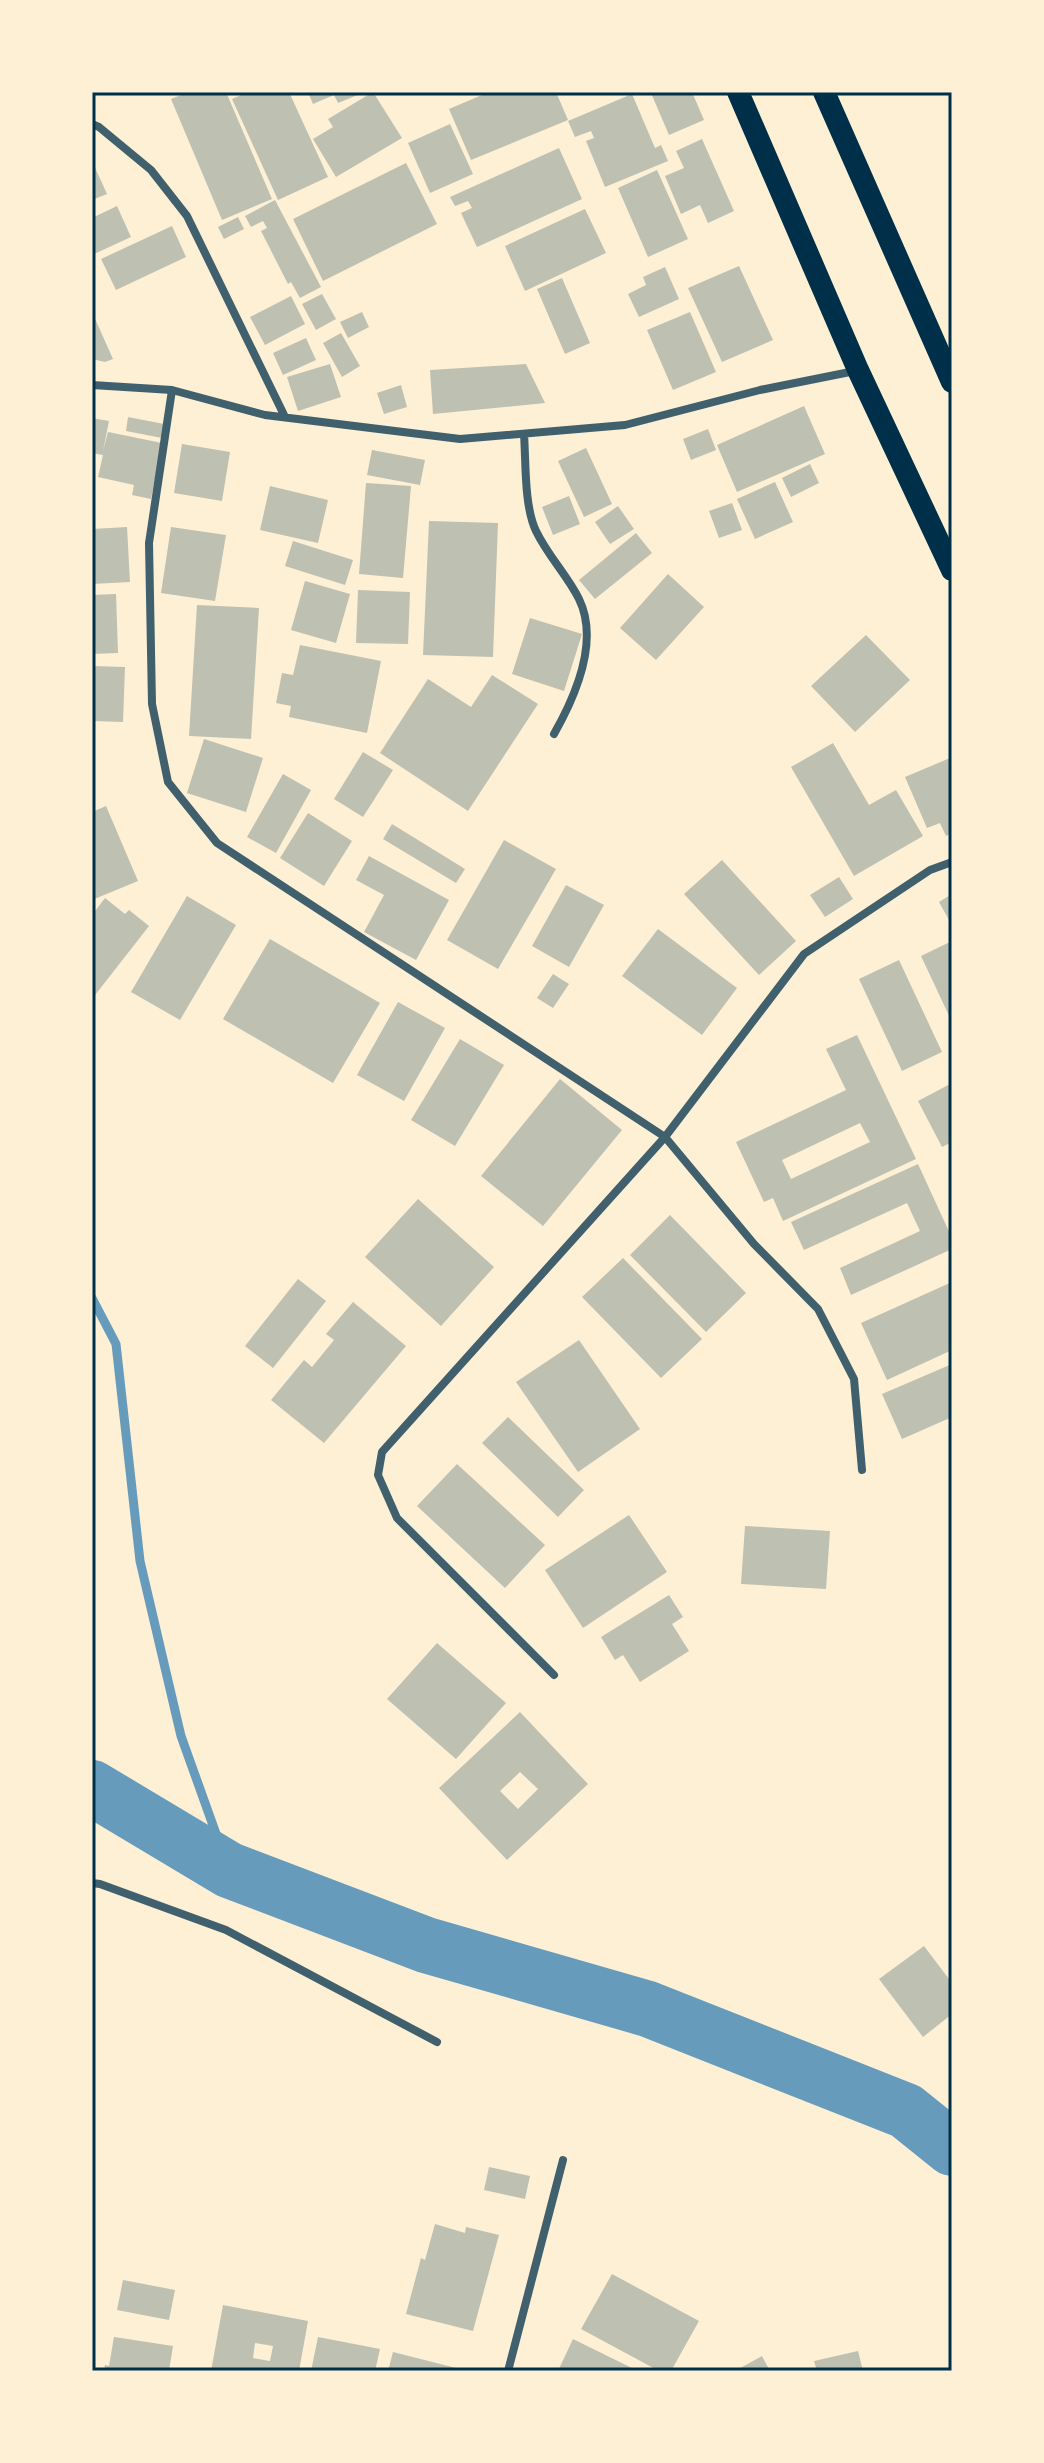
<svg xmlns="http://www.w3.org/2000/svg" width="1044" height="2463" viewBox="0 0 1044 2463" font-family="Manrope,sans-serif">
<rect width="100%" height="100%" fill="#fdf0d5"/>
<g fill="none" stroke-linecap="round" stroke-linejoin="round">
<path stroke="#669bbc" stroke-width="9" d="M92,1298L116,1344L140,1561L181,1736L229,1870"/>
<path stroke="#669bbc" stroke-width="56" d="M92,1788L229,1870L426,1945L648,2009L906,2111L952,2148"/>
</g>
<path fill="#bec0b2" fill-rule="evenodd" d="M188,92H226L272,199L222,220L171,99Z
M248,92H289L328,177L278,200L232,99Z
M308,92H365L338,103L334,95L313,104Z
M373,92L402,138L336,177L313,139L333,127L328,119Z
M489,92H556L568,120L471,160L449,109Z
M692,92L704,120L669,135L651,93Z
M632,94L655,148L661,145L668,161L605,187L586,141L594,138L591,131L575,137L568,121Z
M450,124L473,174L430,193L408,143Z
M702,139L734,211L708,223L700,205L681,214L665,176L684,168L676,151Z
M559,148L582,199L477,247L461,213L472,208L468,201L455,206L450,197Z
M92,161L107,194L92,200Z
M406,163L437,224L323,281L293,219Z
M657,170L688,239L648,257L618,188Z
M275,200L321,287L300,298L291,282L288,284L261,231L267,228L263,221L251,227L245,216Z
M117,206L131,237L92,255V218Z
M585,209L606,253L525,291L505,246Z
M238,217L244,229L224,239L218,227Z
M172,226L186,257L116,290L101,259Z
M739,266L773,340L722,362L688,288Z
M665,267L679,299L639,317L628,294L646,285L643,277Z
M562,278L590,343L565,354L537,289Z
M322,294L336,319L316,330L302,304Z
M291,296L305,324L265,345L250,317Z
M92,312L113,359L105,362L92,359Z
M362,312L369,327L348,338L340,322Z
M690,312L716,372L673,390L647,330Z
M341,333L360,366L342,377L323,343Z
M306,338L316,360L283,375L273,353Z
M330,364L341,397L298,411L287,377Z
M526,364L545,403L433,414L430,370Z
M401,385L407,407L384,414L377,393Z
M804,406L825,454L737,492L717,445Z
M128,417L164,424L162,438L126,431Z
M92,418L109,421L103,451L108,432L162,443L151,499L132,495L134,485L98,477L103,455L92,453Z
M708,429L716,450L691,460L683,439Z
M182,444L230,452L222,501L174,493Z
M586,448L612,504L584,517L558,461Z
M372,450L425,460L420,485L367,475Z
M810,464L819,483L791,497L782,478Z
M775,482L793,522L755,539L737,499Z
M366,483L411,486L403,578L359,574Z
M270,486L328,500L318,543L260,530Z
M569,496L580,524L553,535L542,507Z
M732,503L742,530L719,538L709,511Z
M618,506L634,529L610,544L595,522Z
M429,521L498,523L493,657L423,655Z
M127,527L130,582L92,584V529Z
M171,527L226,535L215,601L161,593Z
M636,533L652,553L595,599L579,580Z
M293,541L353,560L345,585L285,566Z
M668,574L704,607L656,660L620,628Z
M305,581L350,594L336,643L291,630Z
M358,590L410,592L408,644L356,643Z
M116,594L118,653L92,654V595Z
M197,605L259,608L251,739L189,736Z
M530,618L582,634L564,691L512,674Z
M866,635L910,680L855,732L811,686Z
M300,645L381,661L367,733L289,717L291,706L276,703L282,673L293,675Z
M92,666L125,667L123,722L92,721Z
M492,675L538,704L468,811L380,753L428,679L471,707Z
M204,739L263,758L246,812L187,793Z
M833,743L869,805L896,790L923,836L854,876L791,767Z
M363,752L393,770L363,817L334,799Z
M950,758L952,762V833L946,836L940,823L927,828L905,777Z
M283,774L311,790L276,853L247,837Z
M106,806L138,881L92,900V812Z
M308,813L352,841L324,886L280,858Z
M392,824L465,869L456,883L383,839Z
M504,840L556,869L498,969L447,940Z
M369,856L449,900L416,960L364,932L384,895L356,880Z
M722,860L796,941L759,975L684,894Z
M839,877L853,899L825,917L810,895Z
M566,885L604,905L569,967L532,946Z
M952,894V919L949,920L939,902Z
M187,896L236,925L180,1020L131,992Z
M105,898L125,914L129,910L149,926L92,999V915Z
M658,929L737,988L702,1035L622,976Z
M270,939L380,1003L333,1083L223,1019Z
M952,941V1022L921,956Z
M899,960L942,1052L902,1071L859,979Z
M553,974L569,984L553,1008L537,998Z
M398,1002L445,1028L404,1101L357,1075Z
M857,1035L916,1159L783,1221L773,1198L764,1202L736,1142L846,1090L826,1049ZM860,1123L870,1142L791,1179L782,1160Z
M460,1039L504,1065L455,1146L411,1120Z
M560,1079L622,1130L543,1226L481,1176Z
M952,1083V1142L942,1147L918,1101Z
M918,1164L952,1238V1249L851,1295L840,1268L920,1231L907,1203L804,1250L791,1222Z
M418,1199L494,1267L441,1326L365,1257Z
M670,1215L746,1293L706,1332L630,1255Z
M623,1258L702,1339L661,1378L582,1297Z
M298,1279L326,1301L273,1368L245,1346Z
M952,1282V1350L887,1380L861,1323Z
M353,1302L406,1346L324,1443L271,1400L304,1360L312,1367L334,1340L326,1334Z
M579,1340L640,1429L578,1472L516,1382Z
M952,1364V1417L902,1439L882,1394Z
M508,1417L584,1490L558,1517L482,1443Z
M457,1464L545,1545L505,1588L417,1506Z
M629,1515L667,1572L583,1628L545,1570Z
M745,1526L830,1531L826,1589L741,1584Z
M669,1595L683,1617L672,1624L689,1651L640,1682L623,1655L615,1660L601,1637Z
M437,1643L506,1703L456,1759L387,1699Z
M520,1712L588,1784L507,1860L439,1788ZM520,1772L538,1789L518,1809L500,1791Z
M924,1946L952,1983V2014L923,2037L879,1979Z
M489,2167L530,2176L525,2199L484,2190Z
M435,2224L465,2233L466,2227L499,2235L473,2331L406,2314L421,2258L425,2260Z
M612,2274L699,2321L671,2371H659L581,2329Z
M123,2280L175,2290L169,2320L117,2310Z
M223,2305L308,2321L299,2371H211ZM255,2343L273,2346L270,2361L253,2358Z
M114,2337L173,2346L169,2371H104L105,2365L109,2366Z
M318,2337L380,2349L375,2371H311Z
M573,2339L638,2371H558Z
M858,2351L863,2371H817L814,2361Z
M393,2352L464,2370V2371H388Z
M762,2356L770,2371H735Z"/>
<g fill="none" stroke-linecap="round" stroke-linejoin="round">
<path stroke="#3f606c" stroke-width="8" d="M92,124L99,127L151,170L187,216L285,417
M92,385L172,390L265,415L460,439L625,425L760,390L855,371
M172,390L149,543L152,704L168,782L217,843L665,1137L754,1244L818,1309L854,1379L862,1470
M524,434C526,462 524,506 536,531C548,556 567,575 579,599C600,642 575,697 554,734
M554,1675L397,1518L378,1475L382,1452L665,1137L804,954L930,870L952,862
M92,1883L100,1884L226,1930L437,2042
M508,2371L563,2160"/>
<path stroke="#003049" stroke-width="22" d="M738,92L858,370L952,570
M824,92L952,382"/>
</g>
<rect width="1044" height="2463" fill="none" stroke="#fdf0d5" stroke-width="188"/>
<rect x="94" y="94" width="856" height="2275" fill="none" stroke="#003049" stroke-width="3"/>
</svg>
